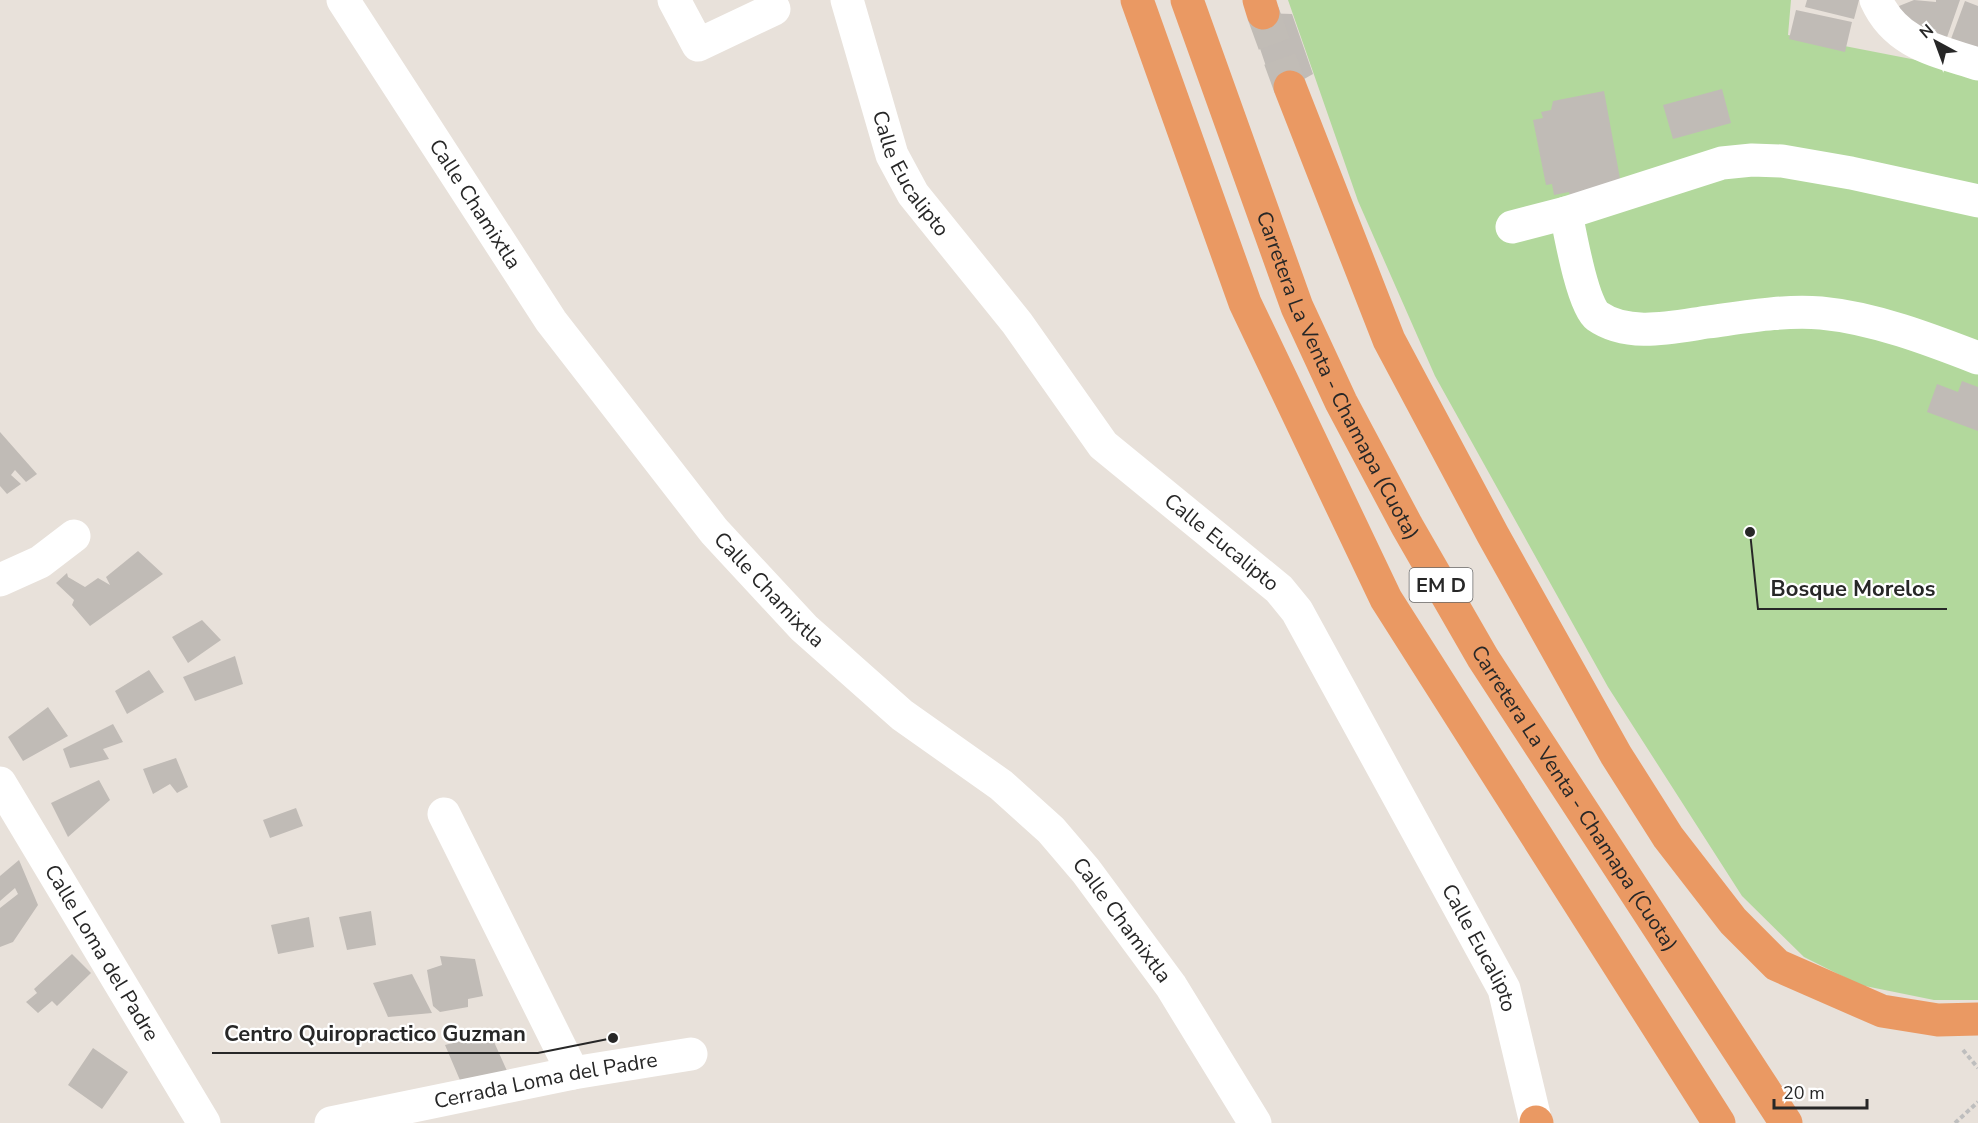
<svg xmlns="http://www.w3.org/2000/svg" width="1978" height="1123" viewBox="0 0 1978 1123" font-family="'Nunito Sans',sans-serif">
<rect width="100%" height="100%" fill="#e8e1da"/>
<path fill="#b2d89c" d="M1288,0H1791L1788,35L1978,72V1000H1934L1860,985L1804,957L1742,896L1608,687L1435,376L1358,201Z"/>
<path fill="#c0bbb6" d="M1807,0H1859L1854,19L1805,7Z
M1914,0L1936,2V0H1960L1945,43L1909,31L1899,6Z
M1965,1L1978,6V59L1948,47Z
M1796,10L1852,22L1845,52L1789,39Z
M1263,13L1292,14L1313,74L1290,87L1272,84L1252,25Z
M1722,89L1731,123L1673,139L1663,105Z
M1604,91L1621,184L1571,203L1569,192L1554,195L1552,184L1546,185L1533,120L1543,118L1541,112L1551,110L1553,101Z
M1962,381L1978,387V431L1927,412L1937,384L1958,392Z
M0,432L37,474L26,482L15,470L11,475L21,484L7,494L0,486Z
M138,551L163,574L90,626L72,605L74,600L56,583L67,573L68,577L85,587L98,578L110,585L106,577Z
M202,620L221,640L188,663L172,637Z
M235,656L243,684L195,701L183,677Z
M149,670L164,692L127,714L115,691Z
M48,707L68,736L23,761L8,737Z
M113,724L123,742L103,749L109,759L70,768L63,749Z
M176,758L188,787L177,793L170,784L153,794L143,769Z
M99,780L110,800L68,837L51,803Z
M296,808L303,826L270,838L263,820Z
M19,860L38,905L13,942L0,947V908L18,894L15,888L0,901V876Z
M371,911L376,945L347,950L339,917Z
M309,917L314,947L278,954L271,925Z
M72,954L91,973L57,1006L52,1001L38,1013L26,1002L37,993L34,989Z
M440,956L475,959L483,996L468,999V1007L440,1012L433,1006L427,970L442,965Z
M412,974L432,1013L388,1017L373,983Z
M490,1033L512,1082L465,1092L445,1045Z
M93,1048L128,1072L102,1109L68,1085Z"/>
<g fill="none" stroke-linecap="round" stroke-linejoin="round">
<path stroke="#c1bcb6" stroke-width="33" stroke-dasharray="33 16" stroke-linecap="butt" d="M1263,13L1290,87"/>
<path stroke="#bebebe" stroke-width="4" stroke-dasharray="4.5 3" stroke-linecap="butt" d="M1963,1050L1978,1068
M1955,1123L1978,1102"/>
<g stroke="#fff" stroke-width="33">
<path id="s1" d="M343,0L551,321L714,531L804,628L902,715L1001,785L1051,830L1086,871L1171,986L1255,1123"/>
<path d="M674,0L698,45L774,9"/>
<path id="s2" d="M847,0L892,155L913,194L1017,323L1103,445L1279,589L1297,611L1504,989L1536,1123"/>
<path d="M1876,0C1896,44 1935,50 1978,64"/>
<path d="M1566,213C1570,233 1583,306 1597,316C1628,338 1673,327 1708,322C1745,317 1783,310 1821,313C1874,318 1929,339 1978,358"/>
<path d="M1512,227L1566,213L1722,163L1752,160L1782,161L1851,173L1978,201"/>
<path d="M0,580L40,562L74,536"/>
<path id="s3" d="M0,783L204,1123"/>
<path d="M444,814L573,1073"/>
<path id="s4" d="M331,1123L573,1073L691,1054"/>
</g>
<g stroke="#ea9963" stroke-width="33">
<path d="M1137,0L1245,303L1386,599L1719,1123"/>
<path id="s5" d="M1187,0L1297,307L1341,402L1407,526L1483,658L1786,1123"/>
<path d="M1259,0L1263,13"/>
<path d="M1290,87L1389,340L1493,535L1616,755L1668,837L1733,921L1777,965L1882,1011L1938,1020L1978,1019"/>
<path d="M1536,1122L1537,1123"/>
</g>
</g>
<g text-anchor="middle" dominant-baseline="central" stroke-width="4.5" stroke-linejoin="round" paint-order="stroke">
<rect fill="#fff" stroke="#686868" stroke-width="1.5" x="1409.5" y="568" width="63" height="34" rx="4.5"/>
<g font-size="20" font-weight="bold" fill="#272727">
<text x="1441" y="585">EM D</text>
</g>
<g font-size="21" fill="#272727" stroke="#fff">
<text stroke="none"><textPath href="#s2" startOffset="186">Calle Eucalipto</textPath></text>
<text stroke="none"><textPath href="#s1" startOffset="243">Calle Chamixtla</textPath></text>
<text stroke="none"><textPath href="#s5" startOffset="405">Carretera La Venta - Chamapa (Cuota)</textPath></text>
<text stroke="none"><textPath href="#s2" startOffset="674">Calle Eucalipto</textPath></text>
<text stroke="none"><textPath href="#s1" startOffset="729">Calle Chamixtla</textPath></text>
<text stroke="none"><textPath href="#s5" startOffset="891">Carretera La Venta - Chamapa (Cuota)</textPath></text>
<text stroke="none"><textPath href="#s1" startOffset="1215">Calle Chamixtla</textPath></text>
<text stroke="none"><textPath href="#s2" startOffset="1160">Calle Eucalipto</textPath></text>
<text stroke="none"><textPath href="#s3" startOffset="198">Calle Loma del Padre</textPath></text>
<text stroke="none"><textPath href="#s4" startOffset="219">Cerrada Loma del Padre</textPath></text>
</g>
</g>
<path fill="none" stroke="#272727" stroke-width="2" d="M1750 532L1758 609H1947M613 1038L538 1053H212"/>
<g fill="#272727" stroke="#fff" stroke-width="2">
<circle cx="1750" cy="532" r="6"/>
<circle cx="613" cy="1038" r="6"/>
</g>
<g font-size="22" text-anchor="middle" font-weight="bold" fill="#272727" stroke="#fff" stroke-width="4.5" stroke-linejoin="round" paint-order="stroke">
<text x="1853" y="596">Bosque Morelos</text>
<text x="375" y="1041">Centro Quiropractico Guzman</text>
</g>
<g transform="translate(1936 42) rotate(319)" stroke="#ffffff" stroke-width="4.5" paint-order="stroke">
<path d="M0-4.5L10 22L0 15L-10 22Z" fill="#272727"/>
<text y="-9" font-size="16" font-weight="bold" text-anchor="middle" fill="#272727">N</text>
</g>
<path d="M1774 1099v9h93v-9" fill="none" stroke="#272727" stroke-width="3"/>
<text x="1783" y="1099" font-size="18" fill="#272727" stroke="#ffffff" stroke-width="4.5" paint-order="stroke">20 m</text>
</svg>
